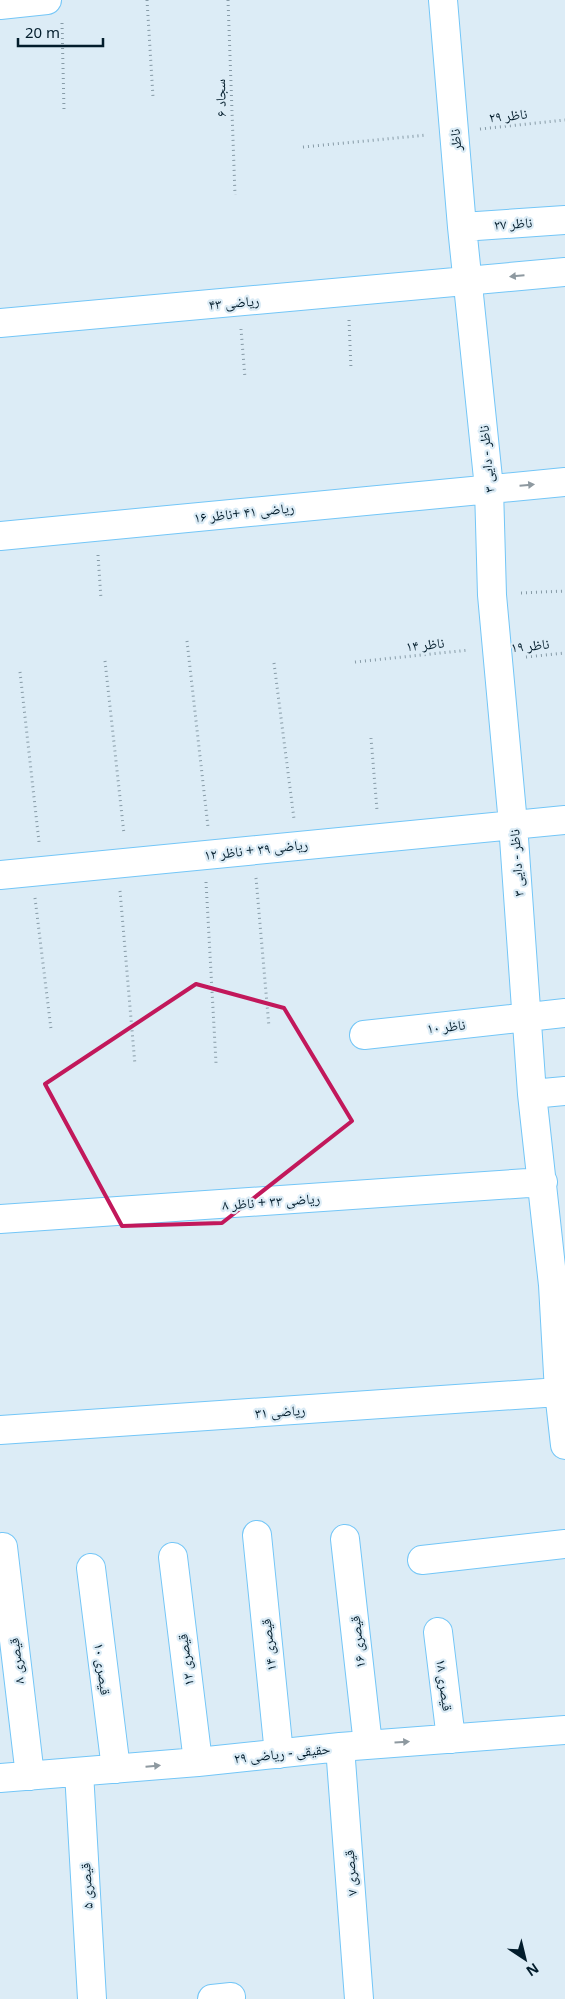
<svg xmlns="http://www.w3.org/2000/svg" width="565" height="1999" viewBox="0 0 565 1999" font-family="'Noto Sans','Noto Naskh Arabic',sans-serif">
<rect width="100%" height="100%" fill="#dcecf6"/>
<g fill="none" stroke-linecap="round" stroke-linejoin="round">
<g stroke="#73c6f7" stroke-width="30">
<path id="street" d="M443,0L462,227L489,488L492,595L513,824L532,1094L553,1285L559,1392L565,1445
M0,5L47,0
M462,227L565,220
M0,323L565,272
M0,536L565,482
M0,875L565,820
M364,1035L565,1013
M532,1094L565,1091
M0,1219L543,1182
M0,1430L559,1392
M257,1535L279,1754
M345,1539L368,1745
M3,1547L30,1776
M173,1557L198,1762
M422,1560L565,1544
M91,1568L116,1769
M438,1632L451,1739
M340,1747L359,1999
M79,1772L92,1999
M0,1778L198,1762L340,1747L565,1730
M212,1999L231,1997"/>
</g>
<path stroke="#879ba7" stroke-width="3" stroke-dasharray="1 4" stroke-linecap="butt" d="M147,0L153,97
M228,0L235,195
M62,23L64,110
M480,129L565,120
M303,147L427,135
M349,320L351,369
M241,329L245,378
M98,555L101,599
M521,593L565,591
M187,641L208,827
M526,657L565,653
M105,661L124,834
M355,662L469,650
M274,663L294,819
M20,672L39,842
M371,738L377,810
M256,878L269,1027
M206,882L216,1063
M120,891L135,1065
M35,898L51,1029"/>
<use href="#street" stroke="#fff" stroke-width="28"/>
</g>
<defs><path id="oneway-solid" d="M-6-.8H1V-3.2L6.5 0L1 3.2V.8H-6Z" transform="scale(1.25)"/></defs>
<g fill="#8e99a0">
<use href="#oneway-solid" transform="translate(517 276) rotate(175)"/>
<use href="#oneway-solid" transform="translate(527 485) rotate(-5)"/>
<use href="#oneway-solid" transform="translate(402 1742) rotate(-4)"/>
<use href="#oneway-solid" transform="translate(153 1766) rotate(-5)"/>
</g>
<path fill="none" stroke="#c2185b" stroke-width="4" stroke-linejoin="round" d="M196,984L284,1008L352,1121L222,1223L122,1226L45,1084Z"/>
<g text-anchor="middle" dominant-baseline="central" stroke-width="4.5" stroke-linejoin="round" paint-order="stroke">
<g font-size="14" fill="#031d2c" stroke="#dcecf6">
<text transform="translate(220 98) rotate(-92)">سجاد ۶</text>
<text transform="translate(508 115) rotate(-6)">ناظر ۲۹</text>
<text transform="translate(455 140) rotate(-95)">ناظر</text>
<text transform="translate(513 223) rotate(-4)">ناظر ۲۷</text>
<text transform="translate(234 302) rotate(-5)">ریاضی ۴۳</text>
<text transform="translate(486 459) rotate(-95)">ناظر - دایی ۳</text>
<text transform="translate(244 512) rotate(-6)">ریاضی ۴۱ +ناظر ۱۶</text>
<text transform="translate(425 644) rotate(-6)">ناظر ۱۴</text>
<text transform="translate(530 645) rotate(-6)">ناظر ۱۹</text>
<text transform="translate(256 849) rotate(-6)">ریاضی ۳۹ + ناظر ۱۲</text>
<text transform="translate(516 863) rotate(-94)">ناظر - دایی ۳</text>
<text transform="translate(446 1026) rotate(-6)">ناظر ۱۰</text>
<text transform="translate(271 1201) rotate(-4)">ریاضی ۳۳ + ناظر ۸</text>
<text transform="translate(280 1411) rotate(-4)">ریاضی ۳۱</text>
<text transform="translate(357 1642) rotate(-96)">قیصری ۱۶</text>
<text transform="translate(268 1645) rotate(-96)">قیصری ۱۴</text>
<text transform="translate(185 1660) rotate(-97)">قیصری ۱۲</text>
<text transform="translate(16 1661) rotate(-97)">قیصری ۸</text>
<text transform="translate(103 1669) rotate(83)">قیصری ۱۰</text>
<text transform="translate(445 1685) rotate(83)">قیصری ۱۸</text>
<text transform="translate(282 1753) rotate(-6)">حقیقی - ریاضی ۲۹</text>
<text transform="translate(350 1873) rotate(-94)">قیصری ۷</text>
<text transform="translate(86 1886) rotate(-93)">قیصری ۵</text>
</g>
</g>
<g transform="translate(525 1959) rotate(145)" stroke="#dcecf6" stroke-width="4" paint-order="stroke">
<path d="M0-4L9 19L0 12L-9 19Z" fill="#031d2c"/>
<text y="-8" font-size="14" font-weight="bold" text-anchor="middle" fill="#031d2c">N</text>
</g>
<path d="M18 38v8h85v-8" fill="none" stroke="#031d2c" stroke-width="2.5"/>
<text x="25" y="38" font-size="15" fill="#031d2c" stroke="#dcecf6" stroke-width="4" paint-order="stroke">20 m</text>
</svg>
